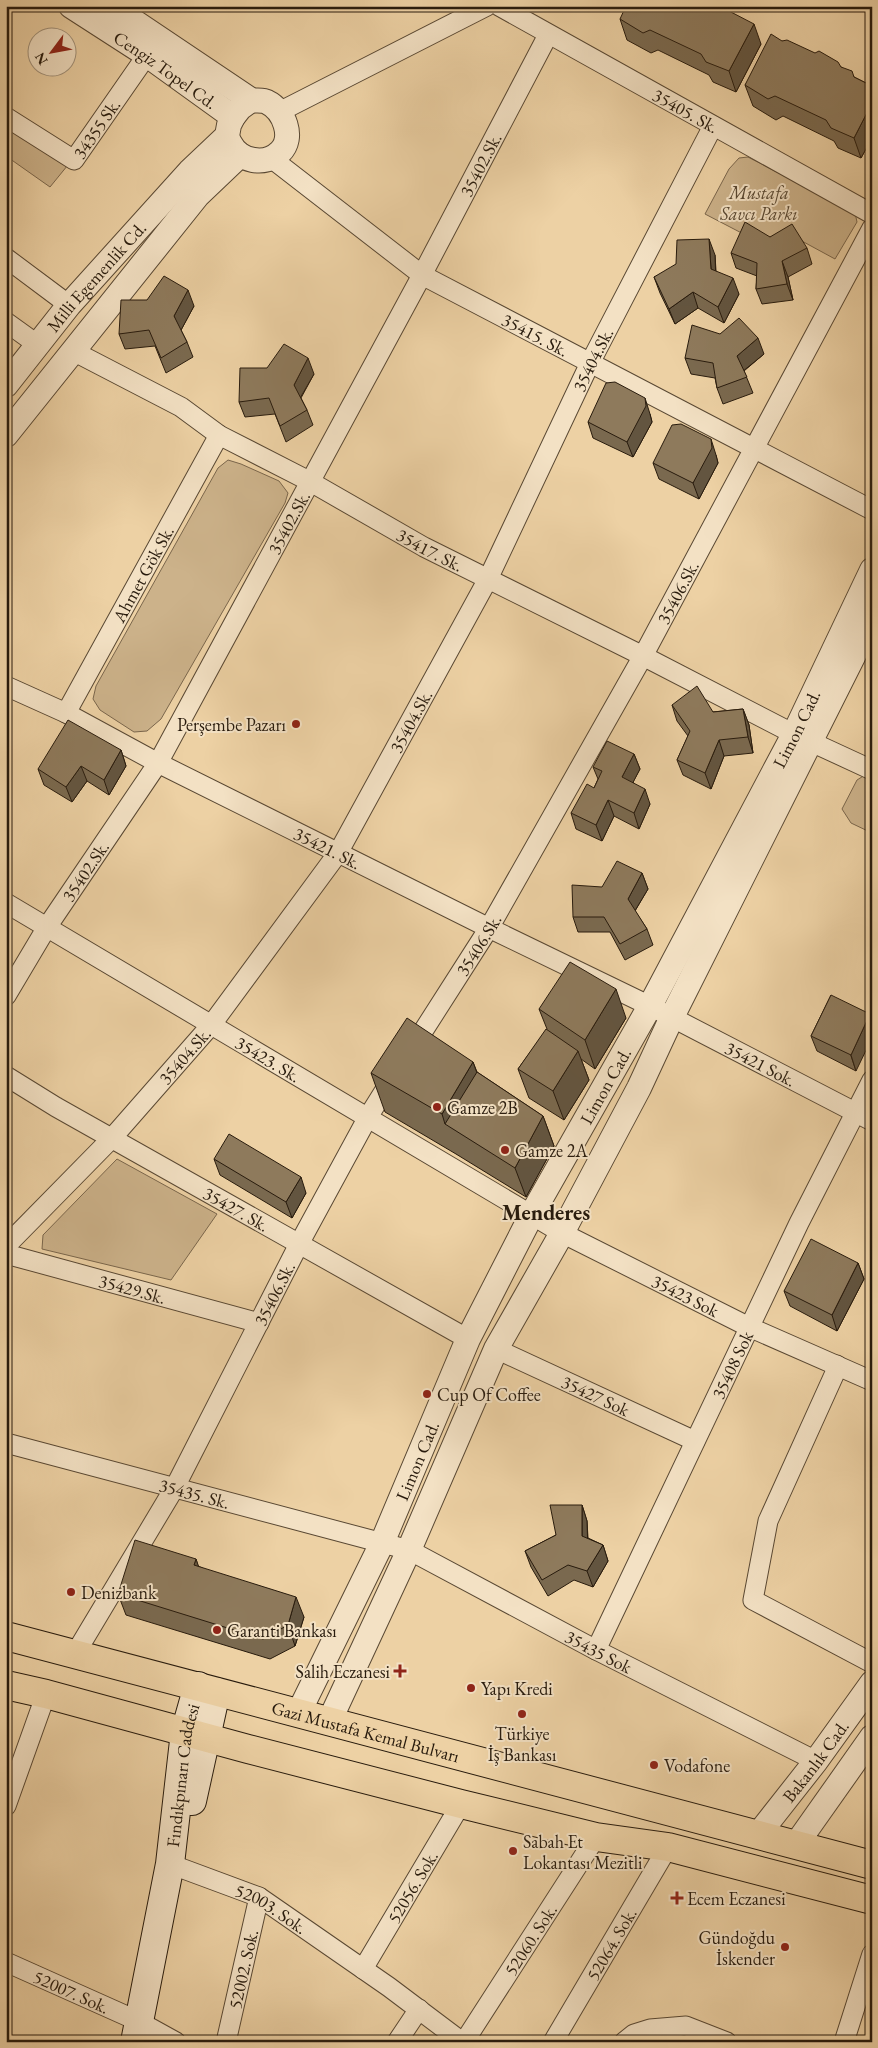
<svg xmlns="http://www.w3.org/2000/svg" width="878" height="2048" viewBox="0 0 878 2048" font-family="'EB Garamond',serif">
<rect width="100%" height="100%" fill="#edd1a4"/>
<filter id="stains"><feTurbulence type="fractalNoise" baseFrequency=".004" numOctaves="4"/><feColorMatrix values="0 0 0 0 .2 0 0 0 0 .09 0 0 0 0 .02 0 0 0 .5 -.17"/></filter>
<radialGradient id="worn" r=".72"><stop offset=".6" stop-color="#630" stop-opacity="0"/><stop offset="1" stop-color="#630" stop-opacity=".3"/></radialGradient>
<path fill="#ccb28a" stroke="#7a664c" d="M6,119L72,160L50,187L6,156Z
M748,157L855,213L857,222L835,259L800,240L780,253L705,214L729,169L739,158Z
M228,460L241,464L279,481L288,493L285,503L161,719L147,731L134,732L100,710L93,699L96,686L218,468Z
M865,775L872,778V833L851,823L842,809L857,780Z
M117,1159L217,1214L171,1280L42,1249L43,1235Z"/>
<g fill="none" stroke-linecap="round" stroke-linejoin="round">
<g stroke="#594833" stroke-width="21">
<g id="minor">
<path id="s1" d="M499,6L872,214"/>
<path d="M279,112L487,6"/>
<path id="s2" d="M6,117L74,160L147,55"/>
<path id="s3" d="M271,158L422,275L872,510"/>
<path d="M6,258L69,305"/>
<path d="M6,322L38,345"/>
<path id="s4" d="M73,351L181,407L219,435L309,481L424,547L643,656L794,734L872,770"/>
<path id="s5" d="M6,686L66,713L158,763L489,928L650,1006L872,1121"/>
<path id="s6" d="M66,713L219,435"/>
<path id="s7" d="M6,903L562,1233L749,1327L872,1381"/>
<path id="s8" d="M6,996L47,927L158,763L422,275L548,35"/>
<path id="s9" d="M411,1050L489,928L643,656L872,228"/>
<path id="s10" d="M6,1076L56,1107L468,1339"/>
<path id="s11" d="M6,1246L112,1138L212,1024L338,853L488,579L590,363L713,126"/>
<path id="s12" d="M6,1254L259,1323"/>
<path id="s13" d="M496,1349L695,1441"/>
<path d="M837,1365L834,1375L768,1521L753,1600L872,1663"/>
<path id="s14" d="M6,1443L409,1550L596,1650L816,1761"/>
<path id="s15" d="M596,1650L799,1223L872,1080"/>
<path id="s16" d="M75,1654L175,1487L299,1244L368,1117L393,1077"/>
<path d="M6,1806L46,1694"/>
<path id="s17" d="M170,1864L259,1897L389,1987L462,2042"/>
<path id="s18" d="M6,1962L138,2021L176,2042"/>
<path id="s19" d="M363,1969L461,1804"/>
<path id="s20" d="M226,2042L259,1897"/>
<path d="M397,2042L419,2009"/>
<path id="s21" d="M464,2042L596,1837"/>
<path id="s22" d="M553,2042L668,1847"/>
<path d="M624,2042L634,2034L650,2029L686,2026L727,2042"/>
<path d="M844,2042L872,1954"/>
</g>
</g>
<g stroke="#594833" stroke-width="26">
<g id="tertiary">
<path id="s23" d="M71,6L147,55L233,117"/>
<path d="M111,6L251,100C256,101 263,100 267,102C284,110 295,138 280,152C265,167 239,161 230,143"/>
<path id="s24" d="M6,385L69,305L190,171L227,136L229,125L233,117L240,108L251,100"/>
<path d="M6,435L198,195L240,155"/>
<path id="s25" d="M298,1714L382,1543L468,1339L532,1214L650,1006L794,734L872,570"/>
<path d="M329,1722L409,1550L496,1349L562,1233L639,1088L672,1017L872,619"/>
<path id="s26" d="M757,1836L816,1761L872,1683"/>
<path d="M795,1846L872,1737"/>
</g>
</g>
<g stroke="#281b0d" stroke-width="30">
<g id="secondary">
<path d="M192,1801L216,1692"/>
<path id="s27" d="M135,2042L170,1864L185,1732L198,1686"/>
</g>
</g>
<g stroke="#281b0d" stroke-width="30">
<g id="trunk">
<path id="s28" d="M6,1636L872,1865"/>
<path d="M6,1685L46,1694L248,1749L461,1804L596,1837L668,1847L872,1900"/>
</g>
</g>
<use href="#minor" stroke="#f3e1c4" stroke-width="19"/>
<use href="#tertiary" stroke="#f3e1c4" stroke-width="24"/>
<use href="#secondary" stroke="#f3e1c4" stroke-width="28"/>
<use href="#trunk" stroke="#edd1a4" stroke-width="28"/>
</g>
<path fill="#7a694f" stroke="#281b0d" d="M729,11L761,44L736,92L713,82L709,75L658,50L651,53L627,40L620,19Z
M782,41L841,67L854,77L872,86V138L861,158L838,148L834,141L783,116L776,120L753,106L745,85Z
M770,237L807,248L812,264L788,277L793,300L762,304L756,289L757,276L736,268L731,253Z
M715,255L716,271L739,294L724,323L698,308L675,324L660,293L654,277Z
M194,306L181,330L187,342L193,357L166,373L155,346L125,349L119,334Z
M764,354L744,371L753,393L723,404L717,388L715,378L691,374L685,358Z
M314,374L301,398L307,410L313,425L286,442L275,414L245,417L239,402Z
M650,414L652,422L633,457L593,438L588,422Z
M716,455L718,463L699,499L659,479L653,463Z
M672,705L713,712L743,709L749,725L753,753L724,756L711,789L683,775L677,760L688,736L677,721Z
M121,750L126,766L109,795L87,781L72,802L44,785L38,769Z
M634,754L640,769L633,782L650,804L639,829L614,816L602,841L576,829L571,813L594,788L598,779L593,767Z
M872,872V886L869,878Z
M642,873L648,889L635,911L647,929L653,945L625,960L610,932H578L573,917L602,887Z
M831,995L856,1071L817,1051L811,1036Z
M539,1009L626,1018L595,1069L581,1059L589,1080L564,1120L529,1098L518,1069L547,1029Z
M473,1062L477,1072L543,1116L554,1146L526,1197L456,1154L385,1112L371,1073Z
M214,1159L306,1193L292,1218L220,1175Z
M858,1263L864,1279L837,1331L790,1306L784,1291Z
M582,1505L587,1521L588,1538L603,1545L608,1561L593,1587L574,1580L548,1596L531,1567L525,1551L556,1535Z
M196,1559L198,1566L304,1617L295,1646L270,1659L126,1615L118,1594Z"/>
<path fill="#635540" stroke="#281b0d" d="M754,24L761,44L736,92L729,71Z
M872,103V138L861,158L854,138Z
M709,239L715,255L716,285L711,269Z
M782,261L788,277L793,300L787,284Z
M733,278L739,294L724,323L718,307Z
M188,290L194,306L180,332L174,316Z
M693,292L698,308L675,324L669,309Z
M758,338L764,354L742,372L737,356Z
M308,358L314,374L299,400L294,385Z
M645,398L650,414L652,422L633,457L627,442Z
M711,439L716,455L718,463L699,499L693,483Z
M743,709L749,725L753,753L748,737Z
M719,740L724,756L711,789L705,773Z
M121,750L126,766L109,795L104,780Z
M634,754L640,769L628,792L622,777Z
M81,766L87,781L72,802L66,787Z
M645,789L650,804L639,829L634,813Z
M608,800L614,816L602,841L596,825Z
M642,873L648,889L633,914L628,899Z
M616,989L626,1018L595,1069L585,1040Z
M870,1014L872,1018V1038L856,1071L851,1055Z
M578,1051L589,1080L564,1120L553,1091Z
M473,1062L487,1101L445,1124L442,1114Z
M543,1116L554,1146L526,1197L515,1168Z
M301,1177L306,1193L292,1218L286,1202Z
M858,1263L864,1279L837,1331L832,1315Z
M582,1505L587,1521L588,1552L582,1536Z
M603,1545L608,1561L593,1587L587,1571Z
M196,1559L203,1579L194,1565Z
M296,1597L304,1617L295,1646L288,1625Z"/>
<path fill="#8e7a5c" stroke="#281b0d" d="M626,6H727L729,11L754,24L729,71L706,62L701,54L650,30L643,33L620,19Z
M771,34L782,41L787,40L815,53L819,51L838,62L841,67L852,71L854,77L872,86V103L854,138L831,128L826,120L775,96L768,99L745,85Z
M872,142V150L869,148Z
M745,222L770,237L792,224L807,248L782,261L787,284L756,289L757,263L731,253Z
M709,239L711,269L733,278L718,307L693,292L669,309L654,277L676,264L677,240Z
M164,276L188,290L174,316L187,342L161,358L149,330L119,334L121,300H147Z
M739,318L758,338L737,356L747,377L717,388L713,363L685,358L692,325L720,334Z
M284,344L308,358L294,385L307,410L280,426L269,398L239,402L240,368H267Z
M615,382L645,398L646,406L627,442L588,422L606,383Z
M681,424L711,439L712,448L693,483L653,463L672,425Z
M697,686L713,712L743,709L748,737L719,740L705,773L677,760L690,731L672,705Z
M68,720L121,750L104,780L81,766L66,787L38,769Z
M607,741L634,754L622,777L645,789L634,813L608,800L596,825L571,813L587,784L594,788L602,771L593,767Z
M617,861L642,873L628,899L647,929L620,944L604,917H573L572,885L602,887Z
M872,872V880L869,878Z
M570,962L616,989L585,1040L539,1009Z
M831,995L870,1014L851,1055L811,1036Z
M407,1018L473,1062L442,1114L371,1073Z
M546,1029L578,1051L553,1091L518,1069Z
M477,1072L543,1116L515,1168L445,1124Z
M229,1134L301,1177L286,1202L214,1159Z
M811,1239L858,1263L832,1315L784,1291Z
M550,1505H582V1536L603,1545L587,1571L568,1565L542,1580L525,1551L556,1535Z
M135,1540L196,1559L194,1565L296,1597L288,1625L263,1639L118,1594Z"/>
<g fill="#8f2418" stroke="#f3e1c4" stroke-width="2">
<circle cx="296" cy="724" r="5"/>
<circle cx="437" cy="1107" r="5"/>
<circle cx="505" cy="1150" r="5"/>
<circle cx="427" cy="1394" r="5"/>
<circle cx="71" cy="1592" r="5"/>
<circle cx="217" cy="1630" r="5"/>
<path d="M397.5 1663.5h5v5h5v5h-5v5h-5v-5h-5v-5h5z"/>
<circle cx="471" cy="1688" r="5"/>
<circle cx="522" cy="1714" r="5"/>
<circle cx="654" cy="1765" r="5"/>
<circle cx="513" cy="1851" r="5"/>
<path d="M674.5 1890.5h5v5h5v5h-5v5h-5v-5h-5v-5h5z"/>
<circle cx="785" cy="1947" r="5"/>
</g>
<g text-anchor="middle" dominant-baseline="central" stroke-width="4" stroke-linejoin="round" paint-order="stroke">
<g font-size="18" fill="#281b0d" stroke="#f3e1c4">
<text stroke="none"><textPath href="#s23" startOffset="114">Cengiz Topel Cd.</textPath></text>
<text stroke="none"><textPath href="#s1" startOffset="214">35405. Sk.</textPath></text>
<text stroke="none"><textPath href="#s2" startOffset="119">34355 Sk.</textPath></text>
<text stroke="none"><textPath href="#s8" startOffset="958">35402.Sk.</textPath></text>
<text stroke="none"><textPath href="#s24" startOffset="141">Milli Egemenlik Cd.</textPath></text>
<text stroke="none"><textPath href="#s3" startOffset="319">35415. Sk.</textPath></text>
<text stroke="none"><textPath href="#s11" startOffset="1071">35404.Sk.</textPath></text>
<text stroke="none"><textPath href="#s8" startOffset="552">35402.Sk.</textPath></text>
<text stroke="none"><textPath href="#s4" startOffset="409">35417. Sk.</textPath></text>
<text stroke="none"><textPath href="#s6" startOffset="159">Ahmet Gök Sk.</textPath></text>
<text stroke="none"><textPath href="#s9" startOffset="530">35406.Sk.</textPath></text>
<text stroke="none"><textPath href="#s11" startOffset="666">35404.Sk.</textPath></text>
<text stroke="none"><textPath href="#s25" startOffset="1105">Limon Cad.</textPath></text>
<text stroke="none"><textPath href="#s5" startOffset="360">35421. Sk.</textPath></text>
<text stroke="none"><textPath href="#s8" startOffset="148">35402.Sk.</textPath></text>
<text stroke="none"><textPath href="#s9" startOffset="125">35406.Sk.</textPath></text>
<text stroke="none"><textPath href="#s11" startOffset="261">35404.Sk.</textPath></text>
<text stroke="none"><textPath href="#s7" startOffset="305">35423. Sk.</textPath></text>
<text stroke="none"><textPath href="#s5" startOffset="844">35421 Sok.</textPath></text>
<text stroke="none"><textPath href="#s25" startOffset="700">Limon Cad.</textPath></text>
<text stroke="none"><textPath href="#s10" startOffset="266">35427. Sk.</textPath></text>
<text stroke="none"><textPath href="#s12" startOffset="131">35429.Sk.</textPath></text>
<text stroke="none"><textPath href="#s16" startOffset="412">35406.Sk.</textPath></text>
<text stroke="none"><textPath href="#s7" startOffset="785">35423 Sok</textPath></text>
<text stroke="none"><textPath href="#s15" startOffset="316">35408 Sok</textPath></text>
<text stroke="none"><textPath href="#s13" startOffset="110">35427 Sok</textPath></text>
<text stroke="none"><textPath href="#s25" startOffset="280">Limon Cad.</textPath></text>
<text stroke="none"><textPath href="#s14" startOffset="195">35435. Sk.</textPath></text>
<text stroke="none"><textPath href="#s14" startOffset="632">35435 Sok</textPath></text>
<text stroke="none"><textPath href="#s28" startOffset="372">Gazi Mustafa Kemal Bulvarı</textPath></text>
<text stroke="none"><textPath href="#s26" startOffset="95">Bakanlık Cad.</textPath></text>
<text stroke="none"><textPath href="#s27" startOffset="271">Fındıkpınarı Caddesi</textPath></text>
<text stroke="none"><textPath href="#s19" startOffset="96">52056. Sok.</textPath></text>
<text stroke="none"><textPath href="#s17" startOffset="111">52003. Sok.</textPath></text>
<text stroke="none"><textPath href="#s21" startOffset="122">52060. Sok.</textPath></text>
<text stroke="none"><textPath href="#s22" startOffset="114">52064. Sok.</textPath></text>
<text stroke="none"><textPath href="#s20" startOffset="75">52002. Sok.</textPath></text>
<text stroke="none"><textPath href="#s18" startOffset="72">52007. Sok.</textPath></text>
</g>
<g font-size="18" font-style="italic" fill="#594832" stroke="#f3e1c4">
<text x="759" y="192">Mustafa<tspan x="759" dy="21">Savcı Parkı</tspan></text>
</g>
<g font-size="18" fill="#281b0d" stroke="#f3e1c4" text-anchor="start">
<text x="286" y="724" text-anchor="end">Perşembe Pazarı</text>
<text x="447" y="1107">Gamze 2B</text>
<text x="515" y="1150">Gamze 2A</text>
<text x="437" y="1394">Cup Of Coffee</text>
<text x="81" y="1592">Denizbank</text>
<text x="227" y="1630">Garanti Bankası</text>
<text x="390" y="1671" text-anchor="end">Salih Eczanesi</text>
<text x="481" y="1688">Yapı Kredi</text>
<text x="522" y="1733" text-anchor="middle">Türkiye<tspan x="522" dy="21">İş Bankası</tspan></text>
<text x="664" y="1765">Vodafone</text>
<text x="523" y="1841">Sabah Et<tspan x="523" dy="21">Lokantası Mezitli</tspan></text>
<text x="687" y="1898">Ecem Eczanesi</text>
<text x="775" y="1937" text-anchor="end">Gündoğdu<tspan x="775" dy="21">İskender</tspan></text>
</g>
<g font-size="22" font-weight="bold" fill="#281b0d" stroke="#f3e1c4">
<text x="546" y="1212">Menderes</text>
</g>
</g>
<rect width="878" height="2048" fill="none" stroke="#edd1a4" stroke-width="25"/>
<rect x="8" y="8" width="863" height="2033" fill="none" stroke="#281b0d" stroke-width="2.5"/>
<rect x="12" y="12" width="853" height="2023" fill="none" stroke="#281b0d"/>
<g transform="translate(52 52) rotate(238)"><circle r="24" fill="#f3e1c4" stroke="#a2927b"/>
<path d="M0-4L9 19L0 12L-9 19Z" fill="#8f2418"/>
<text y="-8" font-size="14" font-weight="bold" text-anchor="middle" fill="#281b0d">N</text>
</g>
<rect width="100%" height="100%" filter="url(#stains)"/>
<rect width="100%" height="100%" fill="url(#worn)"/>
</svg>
